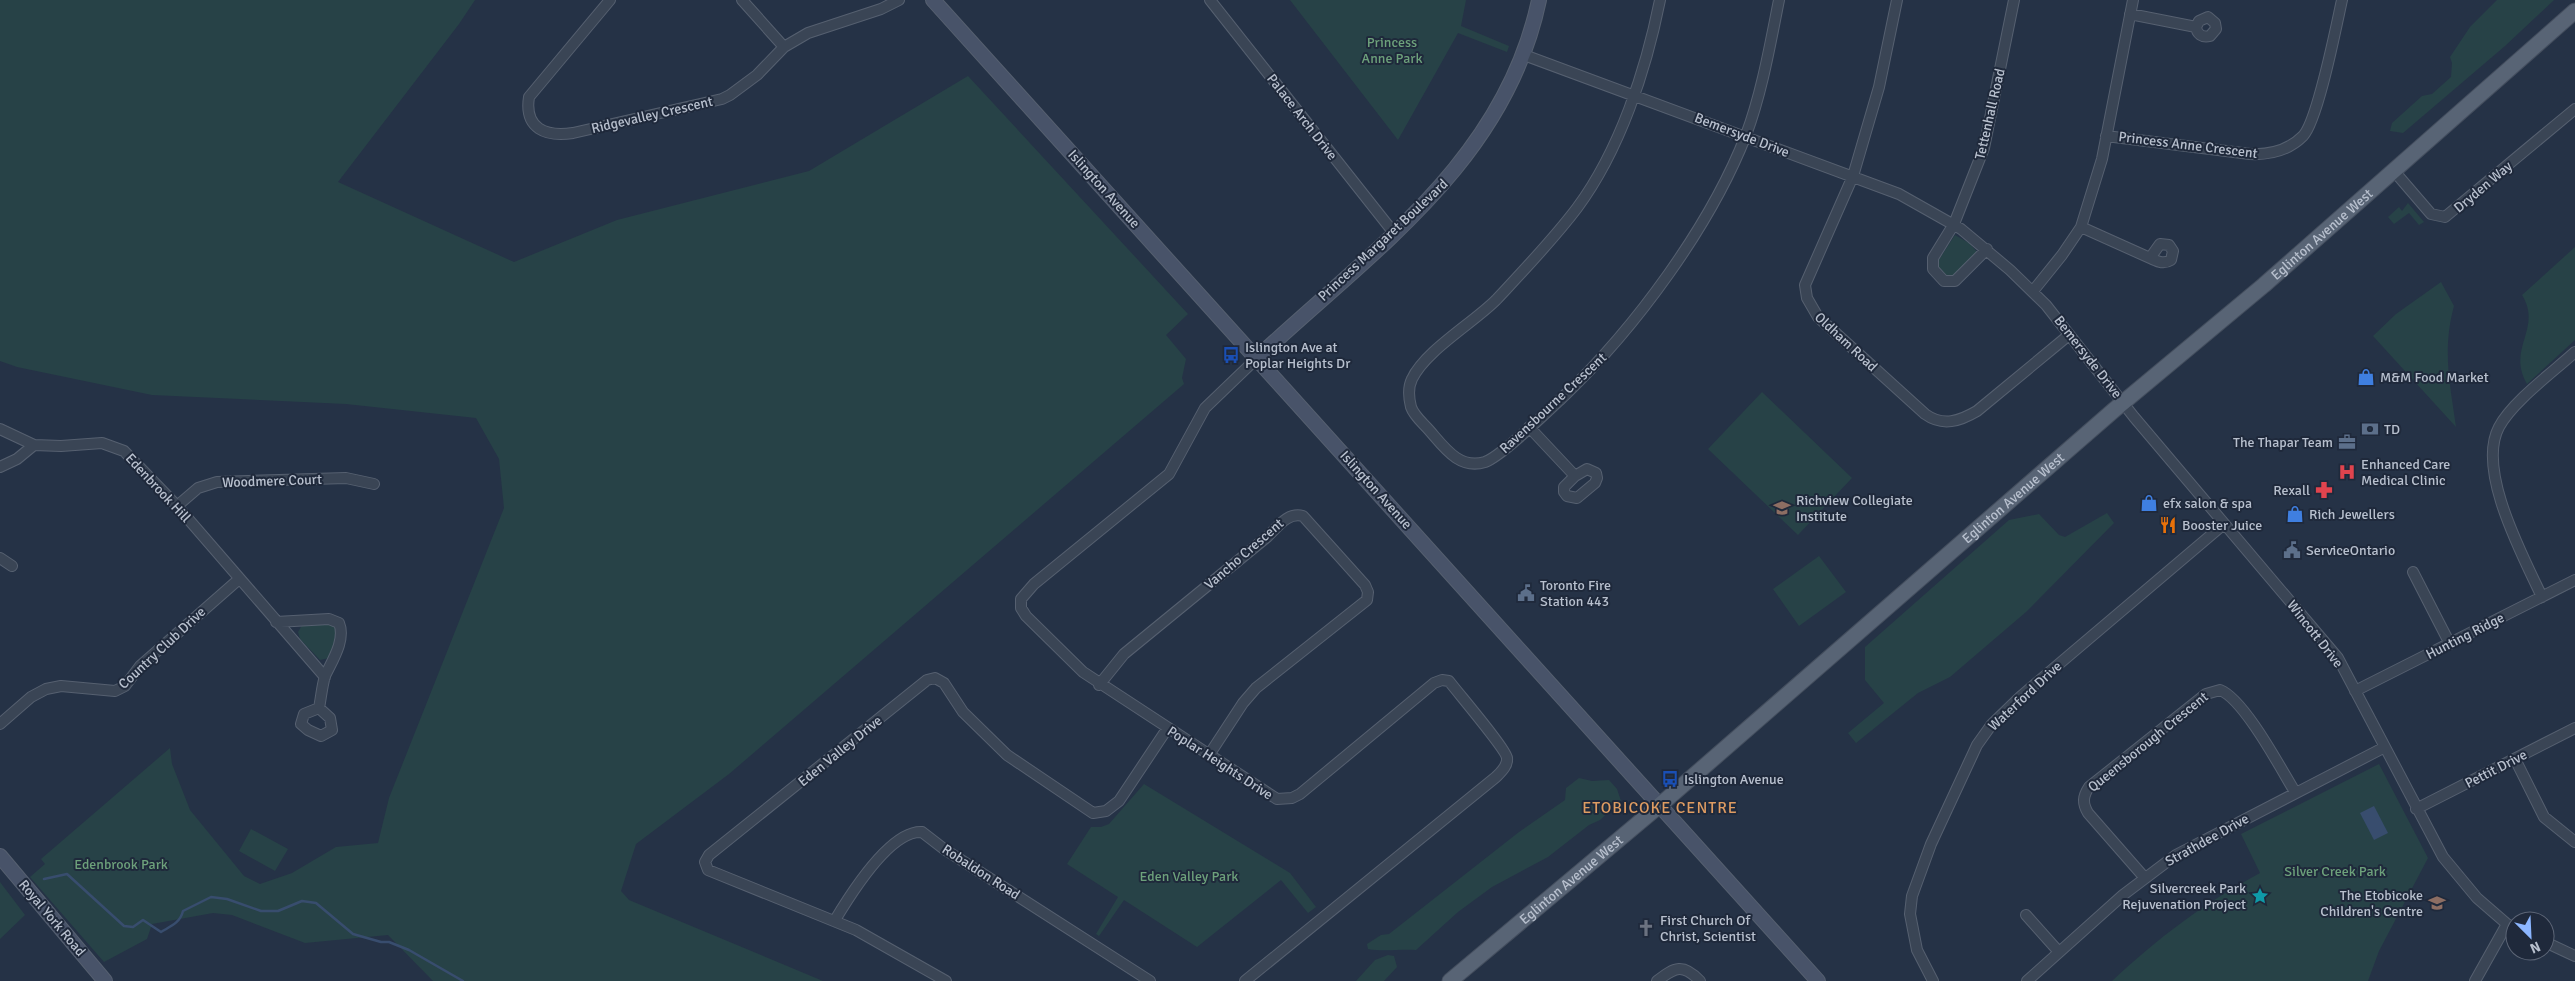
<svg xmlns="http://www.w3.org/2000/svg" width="2575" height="981" viewBox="0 0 2575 981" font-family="Signika,sans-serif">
<rect width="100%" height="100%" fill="#253246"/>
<path fill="#274247" d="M0,0H475L459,24L338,182L514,262L617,220L809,171L968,76L1188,314L1166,335L1186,359L1182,378L1184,384L729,774L636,844L621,891L629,900L823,981H433L388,935L305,943L232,915L213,913L152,924L147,939L104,962L30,877L45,864L41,859L170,748L172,764L190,810L244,876L260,884L292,873L336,847L378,843L389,798L504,508L499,459L476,418L346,404L152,395L17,367L0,361Z
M1290,0H1466L1461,26L1509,46L1507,52L1458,33L1398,140Z
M2497,0H2554L2505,46L2403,133L2390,131L2392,123L2422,96L2432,94L2451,77L2452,63L2450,57L2470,27Z
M2408,203L2424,222L2419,225L2409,213L2394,224L2388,217L2399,207L2402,211Z
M1955,235L1969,243L1978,253L1961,274L1946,278L1939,271L1938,261Z
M2575,247V340L2527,384C2506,348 2543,329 2522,295Z
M2441,282L2454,306C2442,350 2450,383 2456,427L2373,336L2396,314Z
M1762,392L1852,478L1798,535L1708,449Z
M2107,513L2114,523L2026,612L1950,677L1918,693L1856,743L1848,733L1884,703L1865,680V647L2009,520L2039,514L2059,535L2065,537Z
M1819,556L1846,592L1799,626L1773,589Z
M329,624L336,628L337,635L329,658L320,660L300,639L298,632L302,625Z
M2379,764L2428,858L2379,951L2368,981H2112C2158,938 2204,903 2260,873L2241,834Z
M1579,778L1592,781L1609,780L1617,789L1621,801L1600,820L1589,825L1548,857L1492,887L1458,912L1416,950C1399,949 1383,952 1368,949L1367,944L1381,935L1389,934L1519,832L1565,800L1566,788Z
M1144,784L1290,873L1316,907L1308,913L1281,880L1197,947L1124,900L1099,936L1096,934L1118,897L1067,864L1091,827H1101L1109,824Z
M251,829L288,849L275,871L239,851Z
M0,882L25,915L0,939Z
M1388,955L1394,956L1397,967L1384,981H1356L1375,960Z"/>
<path fill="#384d6e" d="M2374,806L2388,833L2374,840L2360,813Z"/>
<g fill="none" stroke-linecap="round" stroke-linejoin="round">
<path stroke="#384d6e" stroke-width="2.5" d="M44,879L67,874L124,926L133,927L143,920L161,932C171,926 180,923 183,911L211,897L227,899L261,911H278L302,901L316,903L353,934L381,942H389L409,950L463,981"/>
<g stroke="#566070" stroke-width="12">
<path id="street" d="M610,0L529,97C524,129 546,137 573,133L722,99L730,95L757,75L784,47L808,33L881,9L899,0
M742,0L784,47
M1210,0L1394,233
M1660,0C1646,70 1620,150 1577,208C1552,241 1524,270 1496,300C1473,323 1425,351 1412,379C1408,387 1409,399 1411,407C1414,416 1423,423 1429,430C1444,447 1459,470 1485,462C1502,456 1549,410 1565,395C1635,328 1710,227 1746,135C1762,92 1770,45 1779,0
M1897,0L1879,87L1853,176L1805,285L1807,298L1818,317L1925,414C1943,427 1960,421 1977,411L2069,335
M2130,14L2196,27C2197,34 2202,38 2210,36L2216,29L2215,23L2208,17L2199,21L2196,27
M1524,55L1899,194L1961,229L2010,270L2046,305L2134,417L2338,658L2443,857L2477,898L2507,924L2515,928
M2106,136L2250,154C2270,155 2289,150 2303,136C2318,120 2336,27 2342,0
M2394,171L2431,214L2445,217L2575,109
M2081,227L2150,258C2157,261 2163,265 2171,260L2173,251L2169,245L2160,244L2150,258
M1987,249L1955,281H1944L1933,269V258L1954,224L1984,148L2014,0
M2033,291L2062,255L2081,227L2102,159L2133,0
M1529,427L1575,476L1564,487V492L1567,496L1577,498L1595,483L1597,478L1596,473L1587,469L1575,476
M0,429L34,445L61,446L102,443L124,451L177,506L325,677
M0,467L17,459L34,445
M177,506L198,488L217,482L346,478L374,484
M0,558L12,566
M2413,572L2450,644
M2542,597C2523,556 2476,470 2499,427C2512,402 2553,372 2575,352
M276,622L329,619L339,623C346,640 332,661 325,676C322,686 321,698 319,708
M1099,685L1124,654L1267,537C1278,527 1287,512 1303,516L1365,585L1368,592L1367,600L1256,688L1243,703L1209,755
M2355,691L2575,580
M319,708L330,718L332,730L321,736L308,730L301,724L304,714Z
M0,724L31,697L46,689L61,686L115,691L125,686L140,666L238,580
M2515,759L2544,817L2575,842
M2416,809L2575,728
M2144,877L2088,813C2082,803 2083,796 2089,787L2206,694L2220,690C2244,699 2281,769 2295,792
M2026,915L2059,952
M835,920C850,895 890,830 922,832L944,849L1150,981
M2545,942L2575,956
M946,981L856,930L708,870L705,862L709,855L927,680L935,678L944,683L963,712L1007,755L1093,813L1106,811L1119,801L1167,729
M1245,981L1496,777C1501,772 1508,766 1507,758C1506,749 1458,693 1449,681L1442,680L1434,683L1300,794L1292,798L1277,799L1083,672L1026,616L1021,608V599L1034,584L1169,474L1205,408L1257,358
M1657,981C1675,967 1683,963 1700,981
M1933,981L1917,950L1910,914L1912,896L1931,844L1977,745L1992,724L2020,697L2224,524
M2027,981L2123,895L2176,855L2385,747
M2475,981L2507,924"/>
</g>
<g stroke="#566070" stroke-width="16">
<path id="secondary" d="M933,0L1818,981
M1257,358C1370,252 1505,162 1539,0
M0,856L105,981"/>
</g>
<g stroke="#444e5e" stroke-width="17">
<g id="primary">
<path id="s1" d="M1450,981L1660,805L2114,410L2264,285L2575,11"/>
</g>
</g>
<use href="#street" stroke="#3a4555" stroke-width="10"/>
<use href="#secondary" stroke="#485369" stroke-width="14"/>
<use href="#primary" stroke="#586475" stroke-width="15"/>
</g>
<defs>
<g id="bus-bare" transform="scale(1.35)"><path d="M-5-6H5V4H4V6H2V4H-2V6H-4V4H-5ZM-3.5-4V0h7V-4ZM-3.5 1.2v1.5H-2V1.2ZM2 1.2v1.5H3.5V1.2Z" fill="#1a4fb4" stroke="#1f293b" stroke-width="2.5" paint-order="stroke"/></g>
<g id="shop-bare" transform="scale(1.35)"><path d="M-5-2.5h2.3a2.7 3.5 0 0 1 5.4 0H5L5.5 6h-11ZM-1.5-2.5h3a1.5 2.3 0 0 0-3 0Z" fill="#3f7fe0" stroke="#1f293b" stroke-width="2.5" paint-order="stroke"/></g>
<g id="bank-bare" transform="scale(1.35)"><path d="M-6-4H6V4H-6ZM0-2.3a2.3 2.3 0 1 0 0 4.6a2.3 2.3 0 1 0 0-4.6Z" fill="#5c6f8a" stroke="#1f293b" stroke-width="2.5" paint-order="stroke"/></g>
<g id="office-bare" transform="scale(1.35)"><path d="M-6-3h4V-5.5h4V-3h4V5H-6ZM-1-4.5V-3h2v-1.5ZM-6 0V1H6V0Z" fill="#5c6f8a" stroke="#1f293b" stroke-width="2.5" paint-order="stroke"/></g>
<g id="hospital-bare" transform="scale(1.35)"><path d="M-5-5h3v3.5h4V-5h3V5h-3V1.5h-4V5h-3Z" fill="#e0444e" stroke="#1f293b" stroke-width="2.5" paint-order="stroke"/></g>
<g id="pharmacy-bare" transform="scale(1.35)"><path d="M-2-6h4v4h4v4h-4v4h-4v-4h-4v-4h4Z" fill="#e0444e" stroke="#1f293b" stroke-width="2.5" paint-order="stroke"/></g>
<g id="school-bare" transform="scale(1.35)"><path d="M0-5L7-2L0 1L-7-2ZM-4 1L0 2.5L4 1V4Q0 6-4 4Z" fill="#8d6e63" stroke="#1f293b" stroke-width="2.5" paint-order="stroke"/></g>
<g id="restaurant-bare" transform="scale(1.35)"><path d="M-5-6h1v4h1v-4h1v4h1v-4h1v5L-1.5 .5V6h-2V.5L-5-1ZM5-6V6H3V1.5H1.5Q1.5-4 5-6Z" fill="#e8710a" stroke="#1f293b" stroke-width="2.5" paint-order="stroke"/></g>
<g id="civic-bare" transform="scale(1.35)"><path d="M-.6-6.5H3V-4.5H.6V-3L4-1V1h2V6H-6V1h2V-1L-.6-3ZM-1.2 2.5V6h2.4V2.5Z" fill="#5c6f8a" stroke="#1f293b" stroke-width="2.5" paint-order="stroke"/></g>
<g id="sight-bare" transform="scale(1.35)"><path d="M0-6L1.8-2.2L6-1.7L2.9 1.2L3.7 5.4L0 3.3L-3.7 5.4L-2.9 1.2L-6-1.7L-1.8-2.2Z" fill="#0f9aa8" stroke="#1f293b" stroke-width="2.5" paint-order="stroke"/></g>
<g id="church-bare" transform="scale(1.35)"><path d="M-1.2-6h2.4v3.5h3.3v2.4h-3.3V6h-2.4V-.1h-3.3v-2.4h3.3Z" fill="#6b7280" stroke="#1f293b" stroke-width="2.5" paint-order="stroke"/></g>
</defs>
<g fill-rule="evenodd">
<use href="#bus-bare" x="1231" y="355"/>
<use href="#shop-bare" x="2366" y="377"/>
<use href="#bank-bare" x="2370" y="429"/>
<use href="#office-bare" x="2347" y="442"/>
<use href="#hospital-bare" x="2347" y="472"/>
<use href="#pharmacy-bare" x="2324" y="490"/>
<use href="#shop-bare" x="2149" y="503"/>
<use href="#school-bare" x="1782" y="508"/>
<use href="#shop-bare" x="2295" y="514"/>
<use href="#restaurant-bare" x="2168" y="525"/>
<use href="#civic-bare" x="2292" y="550"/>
<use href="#civic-bare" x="1526" y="593"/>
<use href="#bus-bare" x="1670" y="779"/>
<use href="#sight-bare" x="2260" y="896"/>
<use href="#school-bare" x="2437" y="903"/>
<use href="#church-bare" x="1646" y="928"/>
</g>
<g text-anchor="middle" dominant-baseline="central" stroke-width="4" stroke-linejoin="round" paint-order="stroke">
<g font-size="14" fill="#6da17b" stroke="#1f293b">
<text x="1392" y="42">Princess<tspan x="1392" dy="16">Anne Park</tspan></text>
<text x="121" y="864">Edenbrook Park</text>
<text x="2335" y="871">Silver Creek Park</text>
<text x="1189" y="876">Eden Valley Park</text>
</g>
<g font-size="14" fill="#b8c0ce" stroke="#1f293b">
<text transform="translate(1990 114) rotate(-77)">Tettenhall Road</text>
<text transform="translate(652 115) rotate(-13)">Ridgevalley Crescent</text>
<text transform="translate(1302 117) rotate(52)">Palace Arch Drive</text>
<text transform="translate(1742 135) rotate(21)">Bemersyde Drive</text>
<text transform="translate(2188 145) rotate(7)">Princess Anne Crescent</text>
<text transform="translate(2483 187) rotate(-40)">Dryden Way</text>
<text transform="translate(1104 189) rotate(48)">Islington Avenue</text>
<text stroke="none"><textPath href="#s1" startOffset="1148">Eglinton Avenue West</textPath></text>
<text transform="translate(1383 240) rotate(-43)">Princess Margaret Boulevard</text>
<text transform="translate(1846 342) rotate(43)">Oldham Road</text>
<text transform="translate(2088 357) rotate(52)">Bemersyde Drive</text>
<text transform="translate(1553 403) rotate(-43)">Ravensbourne Crescent</text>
<text transform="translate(272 481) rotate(-2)">Woodmere Court</text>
<text transform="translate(158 488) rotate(47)">Edenbrook Hill</text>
<text transform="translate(1376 490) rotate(48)">Islington Avenue</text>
<text stroke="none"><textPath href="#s1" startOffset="742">Eglinton Avenue West</textPath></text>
<text transform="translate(1244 554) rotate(-41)">Vancho Crescent</text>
<text transform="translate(2315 634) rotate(52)">Wincott Drive</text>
<text transform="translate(2465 636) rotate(-27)">Hunting Ridge</text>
<text transform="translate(162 648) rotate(-43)">Country Club Drive</text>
<text transform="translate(2025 696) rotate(-43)">Waterford Drive</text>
<text transform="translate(2148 742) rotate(-39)">Queensborough Crescent</text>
<text transform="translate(840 751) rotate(-39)">Eden Valley Drive</text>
<text transform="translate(1220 763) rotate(33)">Poplar Heights Drive</text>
<text transform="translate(2496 769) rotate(-27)">Pettit Drive</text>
<text transform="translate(2207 840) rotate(-29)">Strathdee Drive</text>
<text transform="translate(981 872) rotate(33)">Robaldon Road</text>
<text stroke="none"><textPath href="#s1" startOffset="158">Eglinton Avenue West</textPath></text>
<text transform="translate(52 918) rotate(50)">Royal York Road</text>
</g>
<g font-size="14" fill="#b8c0ce" stroke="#1f293b" text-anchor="start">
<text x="1245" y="347">Islington Ave at<tspan x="1245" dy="16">Poplar Heights Dr</tspan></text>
<text x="2380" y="377">M&amp;M Food Market</text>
<text x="2384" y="429">TD</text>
<text x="2333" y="442" text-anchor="end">The Thapar Team</text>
<text x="2361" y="464">Enhanced Care<tspan x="2361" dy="16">Medical Clinic</tspan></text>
<text x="2310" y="490" text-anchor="end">Rexall</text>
<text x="1796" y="500">Richview Collegiate<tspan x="1796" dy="16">Institute</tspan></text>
<text x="2163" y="503">efx salon &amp; spa</text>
<text x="2309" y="514">Rich Jewellers</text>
<text x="2182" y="525">Booster Juice</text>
<text x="2306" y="550">ServiceOntario</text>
<text x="1540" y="585">Toronto Fire<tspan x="1540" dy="16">Station 443</tspan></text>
<text x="1684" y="779">Islington Avenue</text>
<text x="2246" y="888" text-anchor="end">Silvercreek Park<tspan x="2246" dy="16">Rejuvenation Project</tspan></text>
<text x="2423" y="895" text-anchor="end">The Etobicoke<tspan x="2423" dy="16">Children's Centre</tspan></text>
<text x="1660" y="920">First Church Of<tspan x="1660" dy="16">Christ, Scientist</tspan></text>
</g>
<g font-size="16" letter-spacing="1" fill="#df9c62" stroke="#1f293b">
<text x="1660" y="808">ETOBICOKE CENTRE</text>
</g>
</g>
<g transform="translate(2530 936) rotate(156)"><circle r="24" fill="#1f293b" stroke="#5c6576"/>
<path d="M0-4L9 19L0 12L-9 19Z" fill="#8cb6ff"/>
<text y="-8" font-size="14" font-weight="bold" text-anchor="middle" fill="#b8c0ce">N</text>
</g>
</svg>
